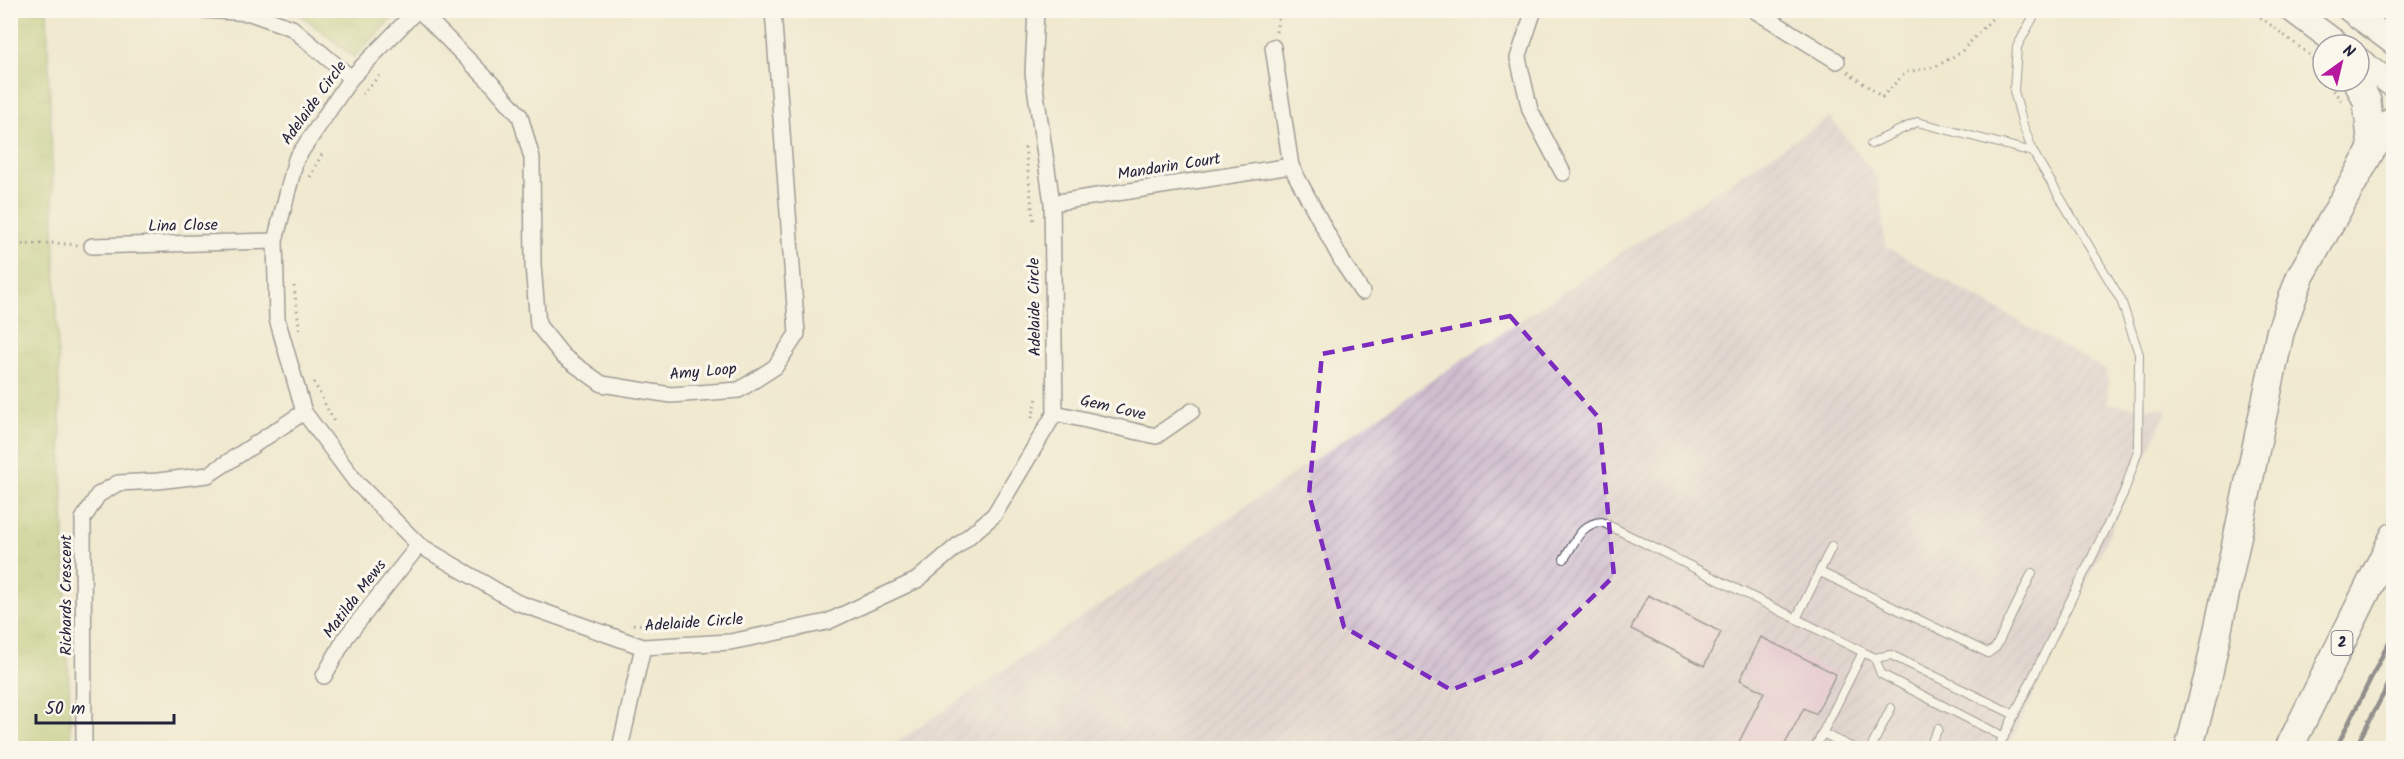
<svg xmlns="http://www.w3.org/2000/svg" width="2404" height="759" viewBox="0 0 2404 759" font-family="Kalam,sans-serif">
<defs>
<pattern id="industrial-furrows" width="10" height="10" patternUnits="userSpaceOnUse" patternTransform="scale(1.5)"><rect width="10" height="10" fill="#cfbdce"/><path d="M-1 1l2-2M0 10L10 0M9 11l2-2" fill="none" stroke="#b1a2b2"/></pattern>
<pattern id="park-tufts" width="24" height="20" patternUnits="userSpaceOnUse" patternTransform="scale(1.5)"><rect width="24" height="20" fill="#adc368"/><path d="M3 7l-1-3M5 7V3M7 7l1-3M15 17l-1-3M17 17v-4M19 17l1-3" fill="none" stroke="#95a75b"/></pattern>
</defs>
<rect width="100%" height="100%" fill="#fbf7ec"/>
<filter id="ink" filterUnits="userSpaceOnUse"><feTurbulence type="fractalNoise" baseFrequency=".0167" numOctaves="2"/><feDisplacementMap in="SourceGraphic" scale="12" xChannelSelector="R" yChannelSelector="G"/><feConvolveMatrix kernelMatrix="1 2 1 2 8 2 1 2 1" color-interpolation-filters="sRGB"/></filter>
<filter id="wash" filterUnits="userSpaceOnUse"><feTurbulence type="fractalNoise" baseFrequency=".008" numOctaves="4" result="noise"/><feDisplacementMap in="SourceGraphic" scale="24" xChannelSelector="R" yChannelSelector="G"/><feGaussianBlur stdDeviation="1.35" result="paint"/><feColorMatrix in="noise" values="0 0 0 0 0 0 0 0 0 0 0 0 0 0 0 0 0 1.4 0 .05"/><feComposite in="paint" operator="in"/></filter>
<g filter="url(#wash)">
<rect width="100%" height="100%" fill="#f0e9cf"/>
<path fill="url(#industrial-furrows)" d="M1830,117L1879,180L1885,246L2107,371L2109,404L2168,409L2008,748H888L1610,260Z"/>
<path fill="url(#park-tufts)" stroke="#687252" stroke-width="1.5" d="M10,11H47L71,748H11Z
M296,11H400L354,57Z"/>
<g id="blocks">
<path fill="#deb0d6" d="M1648,595L1721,632L1704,666L1631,629Z
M1761,637L1836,674L1816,714L1804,708L1783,748H1736L1764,692L1740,680Z"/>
</g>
</g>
<g filter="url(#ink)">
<use href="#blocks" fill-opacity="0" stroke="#414051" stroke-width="1.5"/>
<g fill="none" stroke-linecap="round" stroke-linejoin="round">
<g stroke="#414051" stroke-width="10">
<path id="service" d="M1871,144L1917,122L2033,152
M1564,559C1575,543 1580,523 1602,522L1875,658
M1820,572L1988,653L1996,647L2032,573
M1796,619L1832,546
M1822,733L1853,748
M2004,737L1881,674L1875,658L1891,655L2015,715
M1815,748L1863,652
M1871,748L1891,708
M1928,748L1938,729
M1998,748L2124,492L2138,451L2139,354L2121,300L2033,152L2023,125L2014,91L2017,47L2037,10"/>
</g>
<g stroke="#414051" stroke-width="18">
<path id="minor" d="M204,10L250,13L292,28L351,78
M417,10L351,78L296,159L275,241L277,319L304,412L356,482L419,545L516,602L643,647L730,642L827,622L917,580L994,515L1055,413L1052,203L1033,73L1036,10
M419,10L495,87L520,116L532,158L533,265L538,325L563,356L602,384L671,395L739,390L775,367L797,334L773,10
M1534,10L1518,58L1530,110L1563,173
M1754,10L1837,61
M1273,47L1291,166L1343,263L1362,292
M1052,203L1291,166
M92,246L275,241
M1055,413L1156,436L1192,411
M324,676L346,637L419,545
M84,748L83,519L98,495L118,483L158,481L208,475L304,412
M620,748L643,647"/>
</g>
<g stroke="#414051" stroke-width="27">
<path id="primary" d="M2292,10L2339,45
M2350,10L2394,43
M2359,60L2394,86"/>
</g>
<g stroke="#414051" stroke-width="30">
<path id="motorway" d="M2357,81L2367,101L2372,149
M2189,748L2208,677L2280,333L2300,277L2372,149L2394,120
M2289,748L2394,536"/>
</g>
<path stroke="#414051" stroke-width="3" stroke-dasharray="1.5 4.5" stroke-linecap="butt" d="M2251,10L2310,55L2323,78
M1276,32L1280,10
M1848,72L1882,97L1906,72L1935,67L1960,53L2000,10
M2325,81L2341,100
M362,94L380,75
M1025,147L1034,224
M310,177L322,154
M10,245L55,243L78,245
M294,286L300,333
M314,382L334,422
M1032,418L1037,398
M633,624L684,626"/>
<use href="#service" stroke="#fff" stroke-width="8"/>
<use href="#minor" stroke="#fff" stroke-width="15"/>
<use href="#primary" stroke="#fff" stroke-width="24"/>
<use href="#motorway" stroke="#fff" stroke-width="27"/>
<path stroke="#22223b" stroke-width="4.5" d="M2336,748L2394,632
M2355,748L2394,674"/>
</g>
</g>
<path d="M0 0H2404V759H0ZM1510,316L1599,418L1614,576L1529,659L1451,690L1344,627L1309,494L1322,354Z" fill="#f0e9cf" fill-opacity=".55" fill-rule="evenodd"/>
<path fill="none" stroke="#7b2cbf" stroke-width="4.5" stroke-dasharray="12 8" stroke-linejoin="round" d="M1510,316L1599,418L1614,576L1529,659L1451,690L1344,627L1309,494L1322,354Z"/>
<g text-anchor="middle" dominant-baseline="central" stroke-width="6" stroke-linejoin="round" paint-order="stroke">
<rect fill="#fbf7ec" stroke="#636270" stroke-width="1.5" x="2331.5" y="631" width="21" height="24" rx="4.5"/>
<g font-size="15" font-weight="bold" fill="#22223b">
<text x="2342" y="643">2</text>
</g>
<g font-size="16" fill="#22223b" stroke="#fbf7ec">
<text transform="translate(314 103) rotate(-54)">Adelaide Circle</text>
<text transform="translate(1169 167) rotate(-9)">Mandarin Court</text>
<text transform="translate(183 226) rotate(-1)">Lina Close</text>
<text transform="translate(1035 307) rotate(-91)">Adelaide Circle</text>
<text transform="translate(703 372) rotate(-5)">Amy Loop</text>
<text transform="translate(1113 408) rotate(13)">Gem Cove</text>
<text transform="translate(66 595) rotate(-90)">Richards Crescent</text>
<text transform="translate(355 599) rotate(-53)">Matilda Mews</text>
<text transform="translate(694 623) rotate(-4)">Adelaide Circle</text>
</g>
</g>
<rect width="2404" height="759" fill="none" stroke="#fbf7ec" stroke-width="36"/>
<g transform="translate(2341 63) rotate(34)"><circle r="28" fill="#fbf7ec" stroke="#a4a2a5" stroke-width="1.5"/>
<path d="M0-4.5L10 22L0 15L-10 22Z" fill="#b5179e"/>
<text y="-9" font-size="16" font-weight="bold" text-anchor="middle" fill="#22223b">N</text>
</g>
<path d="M36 714v9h138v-9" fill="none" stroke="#22223b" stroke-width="3"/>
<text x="45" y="714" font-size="18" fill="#22223b" stroke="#fbf7ec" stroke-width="4.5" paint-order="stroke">50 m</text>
</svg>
